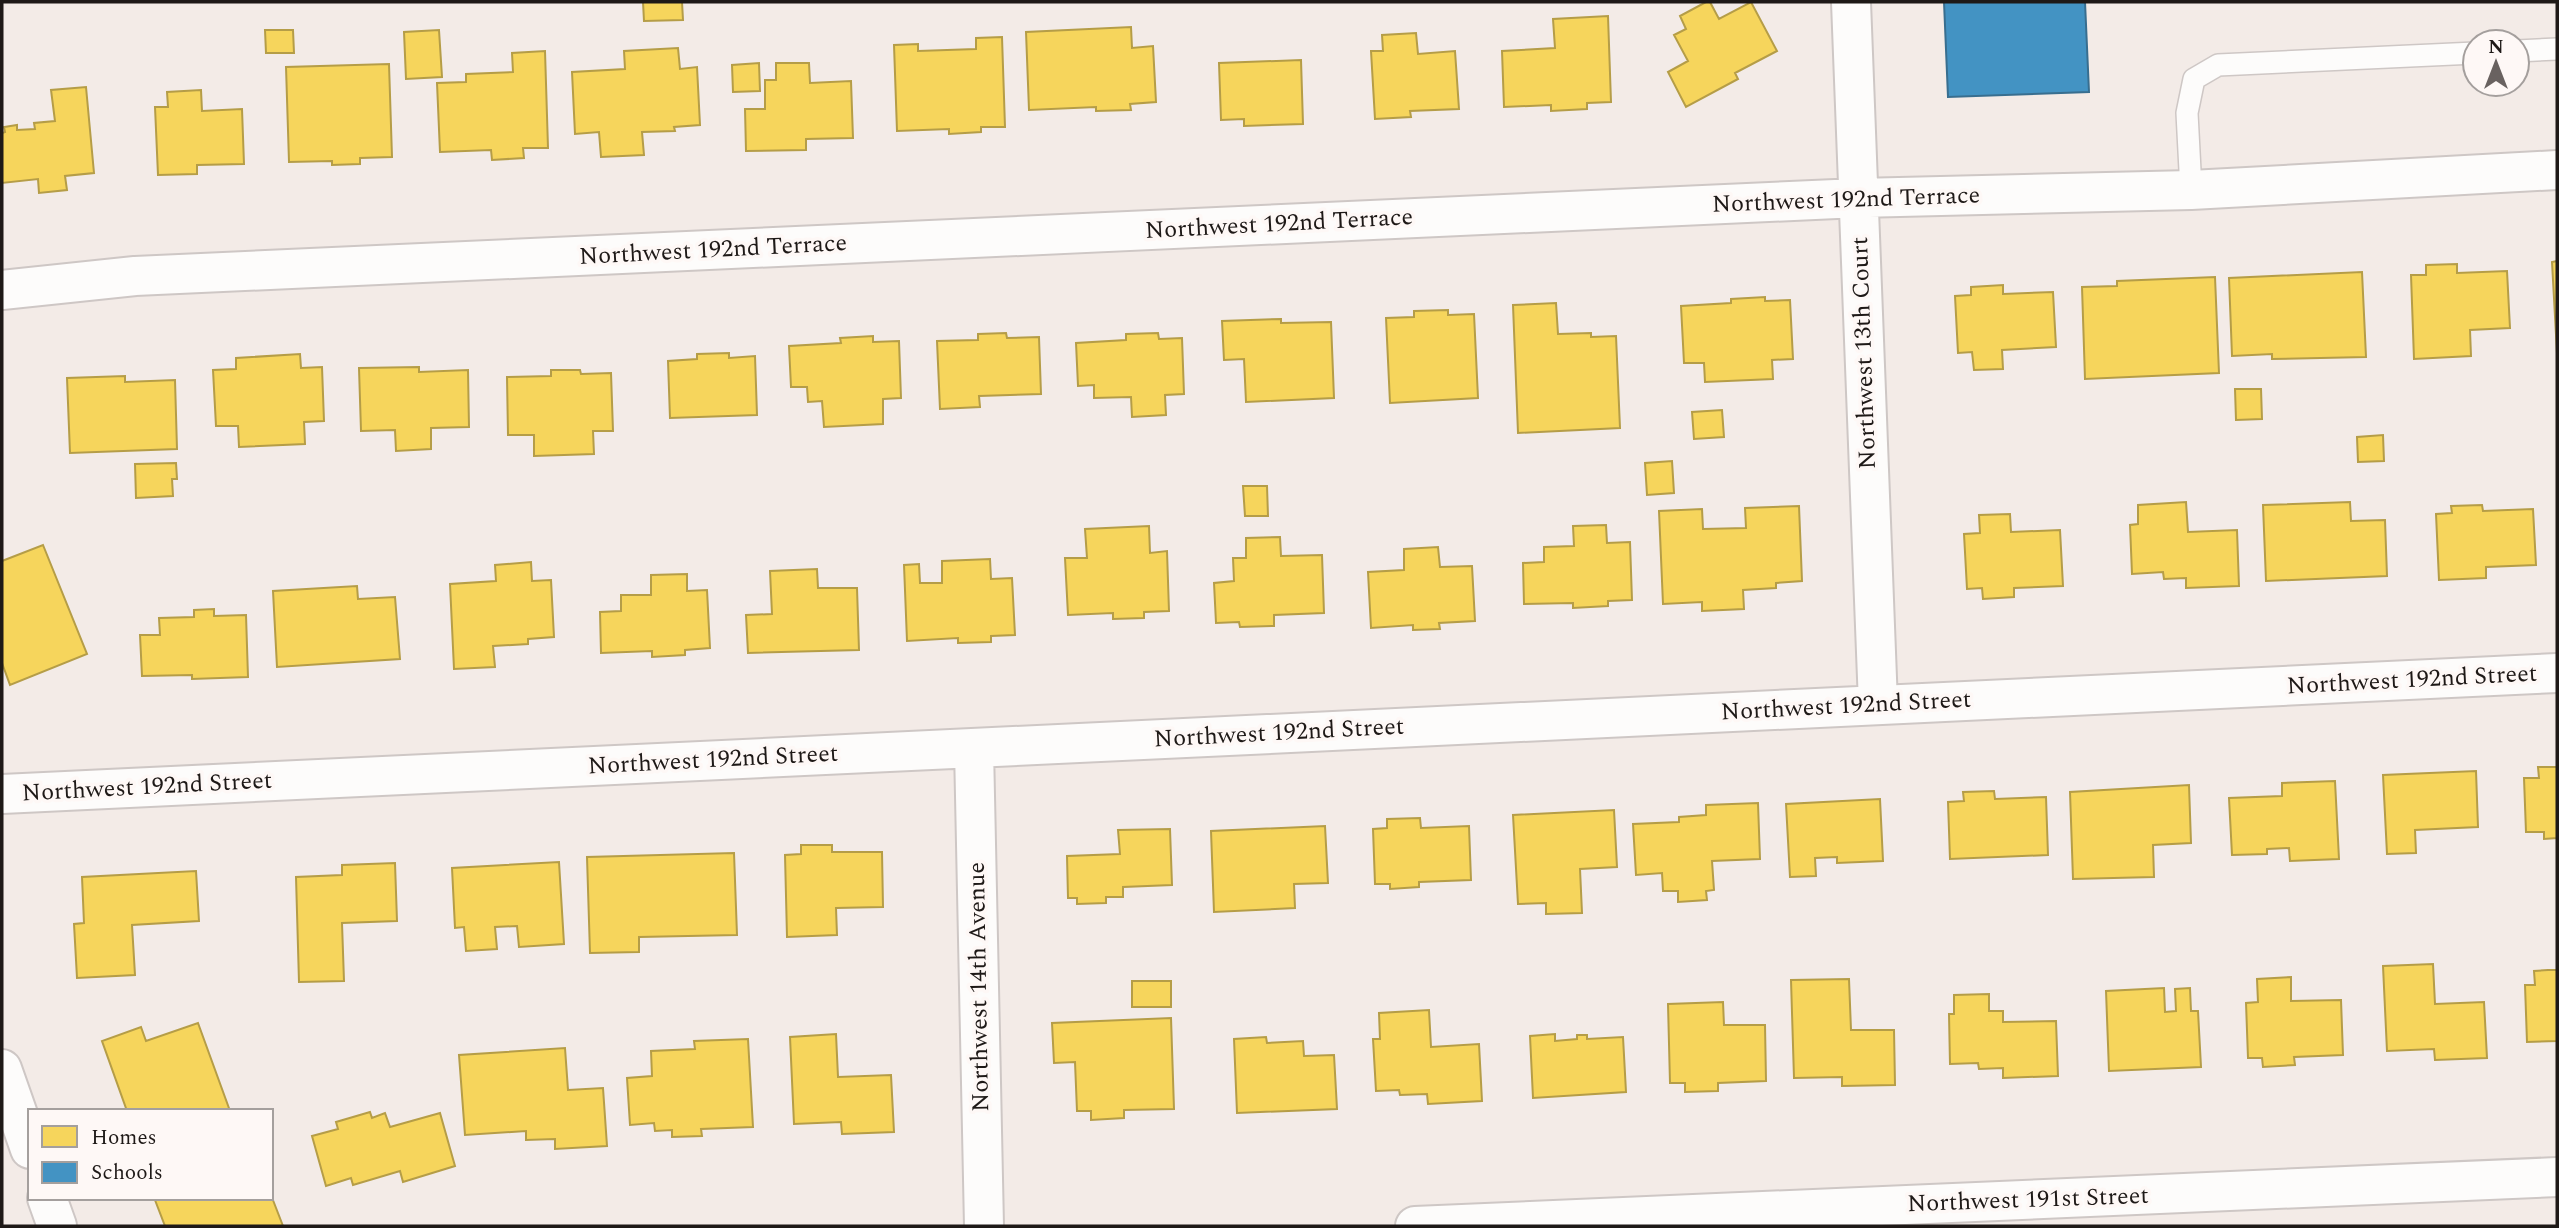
<svg xmlns="http://www.w3.org/2000/svg" width="2559" height="1228" viewBox="0 0 2559 1228" font-family="Spectral,serif">
<rect width="100%" height="100%" fill="#f3ebe7"/>
<path fill="#f6d55c" stroke="#b59d47" stroke-width="2" d="M643,2H682L683,20L644,21Z
M1706,2H1710L1719,19L1751,2L1777,51L1735,73L1738,79L1686,107L1668,72L1688,61L1674,35L1686,29L1680,16Z
M1608,16L1611,102L1587,103V109L1551,111V105L1504,107L1502,51L1555,48L1553,19Z
M1131,27L1132,48L1153,46L1156,102L1130,104L1131,110L1096,111V107L1029,110L1026,32Z
M265,30H293L294,53H266Z
M439,30L442,77L406,79L404,32Z
M1416,33L1418,54L1455,51L1459,109L1410,111L1411,117L1375,119L1371,51H1383L1382,35Z
M1002,37L1005,127H981V132L949,134V129L897,131L894,45L918,44V51L976,49V38Z
M678,48L680,69L697,67L700,125L674,127L675,131L642,132L644,155L601,157L599,132L575,134L572,72L625,69L624,51Z
M545,51L548,148H523L524,158L492,160L491,150L440,152L437,83L466,82V74L513,72L512,53Z
M1301,60L1303,124L1244,126V119L1221,120L1219,63Z
M759,63L760,91L733,92L732,65Z
M776,63H809L810,83L851,81L853,138L806,139V150L746,151L745,109H765V80H776Z
M389,64L392,157L360,158V164L332,165V161L289,162L286,67Z
M86,87L94,173L65,176L67,190L39,193L38,179L2,183V133L5,132L4,127L17,125V130L35,129L34,123L55,121L51,90Z
M201,90L202,111L242,109L244,164L197,165V174L158,175L155,107H168L167,92Z
M2557,261V353L2552,262Z
M2457,264V273L2507,271L2510,328L2470,330L2471,356L2414,359L2411,275H2426V265Z
M2362,272L2366,357L2272,359V354L2232,356L2229,278Z
M2215,277L2219,373L2085,379L2082,287L2117,286V281Z
M2003,285V294L2053,292L2056,347L2002,350L2003,369L1974,370L1972,352L1958,353L1955,296L1971,295V287Z
M1765,297V301L1790,300L1793,359L1772,360L1773,379L1705,382L1704,363H1684L1681,306L1731,303V299Z
M1556,303L1558,334L1591,333V337L1616,336L1620,428L1518,433L1513,305Z
M1448,310V315L1474,314L1478,398L1390,403L1386,318L1414,317V311Z
M1281,319V323L1331,322L1334,398L1246,402L1244,359L1224,360L1222,321Z
M1006,333L1007,338L1039,337L1041,394L979,396L980,407L940,409L937,341L978,340V334Z
M1158,333L1159,339L1182,338L1184,394L1165,395L1166,415L1132,417L1131,397L1094,398V385L1078,386L1076,343L1126,340V334Z
M873,336V342L899,341L901,398L883,399V424L824,427L822,401L808,402L807,387H791L789,346L841,343L840,338Z
M729,353V358L755,356L757,415L670,418L668,361L697,359V354Z
M300,354L301,368L322,367L324,421L304,422L305,444L239,447L238,426H216L213,370L236,369V358Z
M419,367V372L468,370L469,427L431,428V449L396,451L395,430L361,431L359,368Z
M551,370H580L581,374L611,373L613,431H593L594,454L534,456V435H508L507,377L551,376Z
M125,376V382L175,380L177,449L70,453L67,378Z
M2235,389H2261L2262,419L2236,420Z
M1722,410L1724,437L1694,439L1692,412Z
M2383,435L2384,461L2358,462L2357,437Z
M1672,461L1674,493L1647,495L1645,463Z
M176,463L177,479H172L173,496L136,498L135,464Z
M1243,486H1267L1268,516H1245Z
M2186,502L2188,532L2237,530L2239,586L2186,588V578L2164,579L2163,572L2132,574L2130,525L2138,524V505Z
M2350,502L2351,521L2385,520L2387,576L2266,581L2263,505Z
M2482,505L2483,511L2533,509L2536,565L2486,567V578L2439,580L2436,514L2452,513L2451,506Z
M1799,506L1802,581L1776,583V588L1743,590L1744,609L1702,611V602L1663,604L1659,511L1702,509L1703,529L1746,528L1745,508Z
M2010,514L2011,532L2060,530L2063,586L2014,588V597L1983,599L1982,588L1967,589L1964,534L1980,533L1979,515Z
M1606,525L1607,543L1630,542L1632,600L1608,601V606L1573,608V603L1524,604L1523,563L1544,562V547L1574,546L1573,526Z
M1149,526L1150,553L1167,551L1169,611L1144,612V618L1113,619V613L1068,615L1065,558H1087L1085,529Z
M1280,537L1281,556L1322,555L1324,613L1274,615V626L1240,627L1239,622L1216,623L1214,583L1234,581L1233,558H1246V538Z
M43,545L87,654L10,685L2,663V561Z
M1438,547L1440,567L1472,566L1475,621L1439,623L1440,629L1413,630V625L1371,628L1368,572L1404,570V549Z
M990,559L991,579L1012,578L1015,635L991,636V642L958,643V638L907,641L904,565L919,564L920,583H942V561Z
M531,562L532,581L551,580L554,637L528,639V644L493,646L495,667L454,669L450,584L496,581L495,565Z
M817,569L818,588H857L859,650L748,653L746,615L772,614L770,571Z
M687,574V591L707,590L710,648L685,650V655L652,657V651L601,653L600,612L621,611V595H651V575Z
M357,586L358,599L395,597L400,659L277,667L273,591Z
M214,609V616L246,615L248,677L192,679V675L142,676L140,635H160L159,618L194,617V610Z
M2538,767H2557V838L2544,839V832H2526L2524,778H2539Z
M2476,771L2478,827L2415,830L2416,853L2387,854L2383,775Z
M2335,781L2339,859L2290,861L2289,848L2267,849V854L2232,855L2229,798L2282,796V783Z
M2189,785L2191,843L2153,845L2154,877L2073,879L2070,792Z
M1994,791L1995,799L2046,797L2048,855L1950,859L1948,802L1964,801L1963,792Z
M1880,799L1883,861L1837,863V857L1815,858L1816,876L1790,877L1786,804Z
M1758,803L1760,859L1712,861L1714,890L1706,891L1707,900L1678,902V891H1663L1662,873L1636,875L1633,824L1679,822V817L1706,815V805Z
M1614,810L1617,867L1580,869L1582,913L1546,914V903L1518,904L1513,815Z
M1420,818L1421,828L1469,826L1471,880L1419,882V887L1390,889V884H1375L1373,829L1387,828V819Z
M1325,826L1328,883L1294,884L1295,908L1214,912L1211,831Z
M1170,829L1172,885L1123,887V897H1106V903L1077,904V898H1068L1067,856L1120,854L1118,830Z
M801,845H832V852H882L883,907L836,908L837,935L787,937L785,855L801,854Z
M734,853L737,935L639,937V952L590,953L587,857Z
M559,862L564,944L519,947L517,926L495,927L497,949L466,951L464,927L455,928L452,868Z
M395,863L397,921L342,923L344,981L299,982L296,877L342,875V865Z
M196,871L199,921L132,925L135,975L77,978L74,924L84,923L82,877Z
M2433,964L2435,1004L2484,1002L2487,1058L2435,1060L2434,1049L2387,1051L2383,966Z
M2548,970H2557V1041L2527,1042L2525,985H2535L2534,971Z
M2291,977V1001L2341,1000L2343,1055L2294,1057L2295,1065L2263,1067L2262,1058H2248L2246,1003L2258,1002L2257,979Z
M1849,979L1851,1030H1894L1895,1085L1842,1086V1077L1794,1078L1791,980Z
M1132,981H1171V1007H1132Z
M2164,988L2165,1012L2176,1011L2175,989L2190,988L2191,1011H2198L2201,1067L2109,1071L2106,991Z
M1989,994V1011H2003V1022L2056,1021L2058,1076L2003,1078V1068L1979,1069L1978,1063L1950,1064L1949,1014H1954V995Z
M1723,1002L1724,1025H1765L1766,1081L1718,1083V1091L1685,1092V1083H1670L1668,1004Z
M1429,1010L1431,1047L1479,1044L1482,1101L1428,1104L1427,1094L1400,1095L1399,1090L1376,1091L1373,1039H1380L1379,1013Z
M1171,1018L1174,1109L1124,1110V1118L1091,1120V1111H1077L1075,1062L1054,1063L1052,1023Z
M198,1023L230,1111H127L102,1041L141,1027L146,1041Z
M836,1034L838,1077L891,1075L894,1132L842,1134L841,1122L794,1124L790,1037Z
M1555,1034V1041L1577,1039V1035H1587V1039L1623,1037L1626,1092L1533,1098L1530,1036Z
M1266,1037L1267,1043L1303,1041L1304,1056L1334,1055L1337,1109L1237,1113L1234,1039Z
M748,1039L753,1127L701,1129L702,1136L672,1137V1130L655,1131L654,1123L630,1125L627,1078L652,1076L651,1051L695,1049L694,1041Z
M565,1048L568,1090L603,1088L607,1146L555,1149V1139L526,1140V1131L465,1135L459,1055Z
M370,1112L372,1118L385,1113L390,1127L440,1113L455,1166L403,1182L400,1171L353,1185L351,1178L326,1186L312,1136L338,1129L336,1122Z
M271,1195L283,1226H165L155,1200L271,1198Z"/>
<path fill="#4393c3" stroke="#386e8f" stroke-width="2" d="M1944,2H2085L2089,92L1948,97Z"/>
<g fill="none" stroke-linecap="round" stroke-linejoin="round">
<g stroke="#cec7c5" stroke-width="24">
<path id="service" d="M2517,51L2557,49
M2191,190L2187,113L2194,79L2218,65L2475,53"/>
</g>
<g stroke="#cec7c5" stroke-width="42">
<path id="minor" d="M1851,2L1878,704
M2,290L135,276L1858,198L2191,190L2557,170
M974,748L984,1226
M2,794L2557,673
M2,1069L30,1149
M47,1198L57,1226
M1415,1226L2557,1177"/>
</g>
<use href="#service" stroke="#fdfcfb" stroke-width="21"/>
<use href="#minor" stroke="#fdfcfb" stroke-width="38"/>
</g>
<g text-anchor="middle" dominant-baseline="central" stroke-width="7" stroke-linejoin="round" paint-order="stroke">
<g font-size="24" fill="#1e1917" stroke="#fef8f6">
<text transform="translate(1846 200) rotate(-2)">Northwest 192nd Terrace</text>
<text transform="translate(1279 224) rotate(-3)">Northwest 192nd Terrace</text>
<text transform="translate(713 250) rotate(-3)">Northwest 192nd Terrace</text>
<text transform="translate(1864 353) rotate(-92)">Northwest 13th Court</text>
<text transform="translate(2412 680) rotate(-3)">Northwest 192nd Street</text>
<text transform="translate(1846 706) rotate(-3)">Northwest 192nd Street</text>
<text transform="translate(1279 733) rotate(-3)">Northwest 192nd Street</text>
<text transform="translate(713 760) rotate(-3)">Northwest 192nd Street</text>
<text transform="translate(147 787) rotate(-3)">Northwest 192nd Street</text>
<text transform="translate(979 987) rotate(-91)">Northwest 14th Avenue</text>
<text transform="translate(2028 1200) rotate(-2)">Northwest 191st Street</text>
</g>
</g>
<rect width="2559" height="1228" fill="none" stroke="#1e1917" stroke-width="7"/>
<rect x="28" y="1109" width="245" height="91" fill="#fef8f6" stroke="#a49f9d" stroke-width="2"/>
<rect x="42" y="1126" width="35" height="21" fill="#f6d55c" stroke="#a49f9d" stroke-width="2"/>
<text x="91" y="1144" font-size="21" fill="#1e1917">Homes</text>
<rect x="42" y="1162" width="35" height="21" fill="#4393c3" stroke="#a49f9d" stroke-width="2"/>
<text x="91" y="1179" font-size="21" fill="#1e1917">Schools</text>
<g transform="translate(2496 63)"><circle r="33" fill="#fef8f6" stroke="#a49f9d" stroke-width="2"/>
<path d="M0-5L12 26L0 18L-12 26Z" fill="#696260"/>
<text y="-10" font-size="19" font-weight="bold" text-anchor="middle" fill="#1e1917">N</text>
</g>
</svg>
